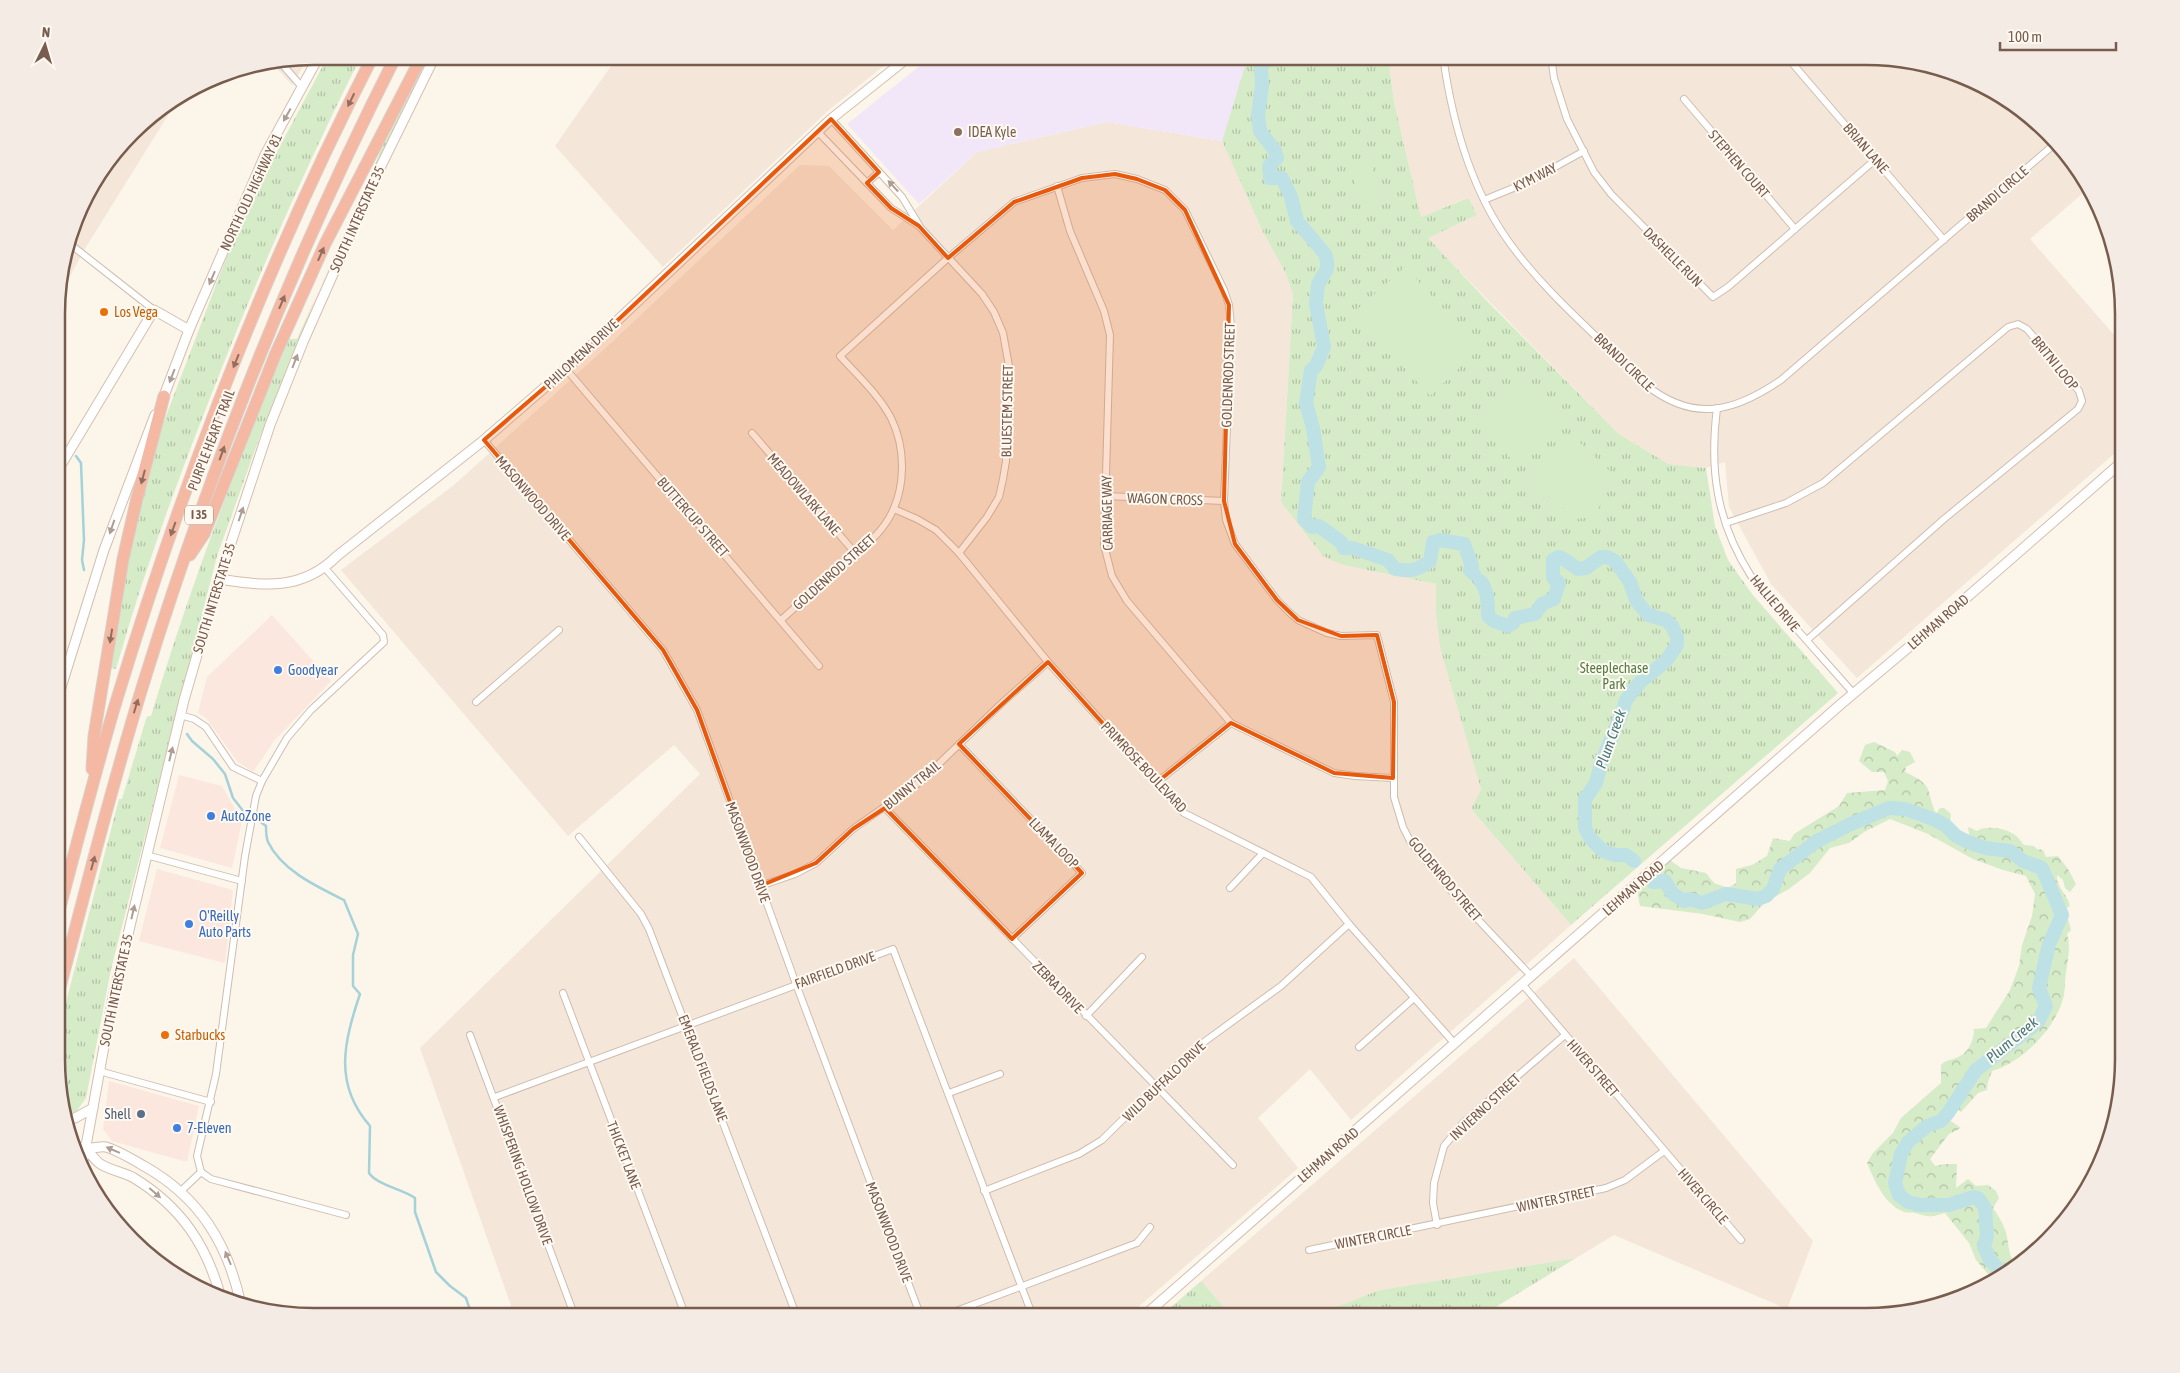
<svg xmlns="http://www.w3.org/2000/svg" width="2180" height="1373" font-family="'Asap Condensed',sans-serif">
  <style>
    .residential { fill: #f4e7d9 }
    .commercial { fill: #fce7df }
    .education { fill: #f2e7f9 }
    .grass { fill: url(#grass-tufts) }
    .forest { fill: url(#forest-crowns) }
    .garden { fill: #d6ebc8 }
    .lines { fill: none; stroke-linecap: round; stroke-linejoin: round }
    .stream { stroke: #a5d1d8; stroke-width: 2.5 }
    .river { stroke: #bee1e6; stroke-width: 14 }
    .street-casing { stroke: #cfbdaf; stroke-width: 8 }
    .secondary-casing { stroke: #d5bfaf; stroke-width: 11 }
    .highway-casing { stroke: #d9d1cd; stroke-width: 13 }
    .street { stroke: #fff; stroke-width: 6 }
    .secondary { stroke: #fff; stroke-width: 9 }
    .highway { stroke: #f5b8a3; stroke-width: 11 }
    .oneway { fill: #916e5e }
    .oneway2 { fill: #ae9d94 }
    .marked { fill: #e8590c; fill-opacity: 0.2; stroke: #e8590c; stroke-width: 4; stroke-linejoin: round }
    .education-dot { fill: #8d6e63; stroke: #fff9f1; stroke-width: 2 }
    .food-dot { fill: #e8710a; stroke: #fff9f1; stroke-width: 2 }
    .shop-dot { fill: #3f7fe0; stroke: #fff9f1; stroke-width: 2 }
    .service-dot { fill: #5c6f8a; stroke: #fff9f1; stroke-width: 2 }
    .labels { text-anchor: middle; stroke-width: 4; stroke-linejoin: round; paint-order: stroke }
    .shield { fill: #fff9f1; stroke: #a08b7e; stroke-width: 1 }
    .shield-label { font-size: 12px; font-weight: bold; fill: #785c4d }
    .education-label { font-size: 14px; fill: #785e54; stroke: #fff9f1; text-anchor: start }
    .street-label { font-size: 14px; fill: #785c4d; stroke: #fff9f1 }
    .food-label { font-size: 14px; fill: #c56008; stroke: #fff9f1; text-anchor: start }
    .park-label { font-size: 14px; fill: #567d45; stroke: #fff9f1 }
    .shop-label { font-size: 14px; fill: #366cbe; stroke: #fff9f1; text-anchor: start }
    .service-label { font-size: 14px; fill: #4e5e75; stroke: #fff9f1; text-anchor: end }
    .water-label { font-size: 15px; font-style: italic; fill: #437983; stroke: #fff9f1 }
    .rim { fill: none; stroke: #785c4d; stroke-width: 2.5 }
  </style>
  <defs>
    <pattern id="grass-tufts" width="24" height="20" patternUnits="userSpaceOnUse" patternTransform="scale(1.25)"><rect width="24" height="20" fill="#d6ebc8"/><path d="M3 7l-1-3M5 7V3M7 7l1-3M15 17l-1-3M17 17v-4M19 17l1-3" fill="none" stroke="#b2c2a5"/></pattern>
    <pattern id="forest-crowns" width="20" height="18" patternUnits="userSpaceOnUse" patternTransform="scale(1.25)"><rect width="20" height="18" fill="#d6ebc8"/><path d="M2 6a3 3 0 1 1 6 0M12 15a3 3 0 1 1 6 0" fill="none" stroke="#b2c2a5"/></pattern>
  </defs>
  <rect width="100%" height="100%" fill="#fcf5ea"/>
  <g class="residential">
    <path d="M618 56H896L830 109 663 267 555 146Z"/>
    <path d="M1388 56H1867L1949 70 2009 99 2060 144 2090 187 2030 239 2123 345V446L1857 678 1771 584 1729 507 1725 462 1706 468 1668 464 1619 434 1427 238 1477 215 1467 198 1421 217 1394 102Z"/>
    <path d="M309 57 292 85 273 64Z"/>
    <path d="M178 99 86 247 58 298V280L83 200 144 120Z"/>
    <path d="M1107 122 1222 141 1261 228 1285 272 1293 294 1281 502 1343 565 1436 584V614L1481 789 1471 809 1571 925 1351 1120 1310 1069 1258 1118 1298 1168 1128 1316 515 1317 420 1048 700 774 674 745 568 836 341 570 454 485 610 344 800 165 829 166 893 230 977 152Z"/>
    <path d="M1574 958 1813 1241 1787 1309 1614 1235 1576 1258 1380 1290 1333 1308 1290 1316H1232L1201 1281Z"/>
  </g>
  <g class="commercial">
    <path d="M272 615 331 681 274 741 253 772 237 761 206 718 198 713 207 677Z"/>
    <path d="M179 775 222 786 242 821 232 868 160 848Z"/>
    <path d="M157 869 233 890 225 963 139 941Z"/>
    <path d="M109 1081 199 1106 187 1162 112 1141 103 1129Z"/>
  </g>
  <path class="education" d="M932 56H1248L1222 141 1107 122 977 152 919 204 847 124Z"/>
  <g class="grass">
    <path d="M328 56H361C305 168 255 282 210 398 175 487 142 577 116 669L110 668 125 571 150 464 161 429 227 256 272 161Z"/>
    <path d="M1248 56H1388L1394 102 1421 217 1468 198 1477 215 1428 238 1489 303 1619 434 1668 464 1706 468 1715 526 1728 560 1752 594 1838 693 1571 925 1471 809 1481 789 1440 647 1436 613V584L1343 565 1323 556 1281 502 1293 294 1285 272 1261 228 1222 141Z"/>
    <path d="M422 65 424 66 374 169 318 292 259 439 217 556 111 969 86 1098 76 1112 63 1113C57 1086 55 1053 60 1025L119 799H122L146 719 148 716H151C190 587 237 462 289 339H297L379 155 377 153Z"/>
    <path d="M1576 1258 1481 1316H1290L1333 1308 1380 1290Z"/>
    <path d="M1201 1281 1232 1316H1161Z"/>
  </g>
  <path class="forest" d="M1874 742 1895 752 1897 756 1902 750 1910 752 1915 762 1906 767 1905 772C1935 786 1925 788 1936 814L1940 808H1944L1951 814 1950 823 1957 832 1970 839 1968 827 1977 831C1986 825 2007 828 2016 836 2019 838 2021 842 2024 845L2034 846 2037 849 2043 850 2046 857 2058 856 2068 869 2076 884 2070 892 2065 888 2063 880 2057 875C2056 888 2068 894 2070 906L2065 909 2071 930 2067 934C2071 948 2068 958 2066 972 2065 979 2065 987 2064 995 2057 1027 2023 1062 1992 1071L1988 1082 1987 1090 1978 1093 1961 1112 1953 1106 1945 1117 1961 1128 1949 1134 1930 1159 1935 1166 1945 1164H1957L1956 1188 1968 1179 1976 1186 1988 1185 1996 1191 1999 1198 1993 1208C1999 1217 2005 1226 2007 1237 2009 1248 2009 1257 2017 1267L1995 1282 1976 1260 1969 1243 1945 1213C1928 1218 1931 1217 1915 1213 1911 1212 1908 1213 1904 1212 1885 1205 1874 1180 1867 1163L1873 1153 1893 1133 1901 1118 1941 1083V1065C1947 1059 1949 1061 1956 1058 1968 1054 1974 1041 1974 1029L1986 1028 2010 990 2019 966 2022 945 2032 916 2035 894 2026 876 2003 870 1973 859 1928 834 1890 819 1864 832 1849 843 1830 848 1810 873 1789 889 1765 902 1750 919 1740 922 1703 914 1640 906 1636 885 1667 858 1681 868 1706 873 1714 883 1728 888 1736 883V869L1752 865 1767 856 1773 838 1790 841 1794 834 1839 806 1847 793 1885 790 1888 781 1884 772H1872L1859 761 1865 745Z"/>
  <g class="garden">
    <path d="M1370 161 1381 198 1361 204 1350 167Z"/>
    <path d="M1405 267 1480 348 1430 396 1354 312Z"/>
    <path d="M1519 380 1558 420V430L1519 467 1475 421Z"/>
    <path d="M1565 435 1573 436 1615 476 1594 517 1576 519 1525 477Z"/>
  </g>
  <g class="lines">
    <g class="stream">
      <path d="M58 438 66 448"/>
      <path d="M76 456 81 463 84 540 82 560 84 570"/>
      <path d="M58 628 63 626"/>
      <path d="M187 734 192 741 213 759 225 774 233 798 244 812 258 820 266 826C266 831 266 837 268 842 282 871 318 887 344 900L358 934 353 955V986L360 994C344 1042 333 1084 370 1126L369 1173C377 1185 403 1189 415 1198V1212L436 1272 450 1286 466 1298 469 1307 484 1317"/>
    </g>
    <g class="river">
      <path d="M1268 56 1261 68 1262 85 1258 116 1260 131 1275 151 1277 158 1269 166 1270 178H1282L1291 197 1297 221 1325 254 1327 261V269L1318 284 1316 304 1324 347 1316 366 1311 370 1306 403 1313 428 1319 467 1308 482 1304 519 1312 527 1319 526 1341 542 1344 548H1353L1388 560 1395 569C1410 572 1418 570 1430 561L1433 542 1440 540 1464 544 1472 566 1470 570 1474 574"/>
      <path d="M1480 581C1488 589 1488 604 1488 616L1494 621 1508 626 1513 623 1515 618 1535 614 1542 604 1554 599 1559 583 1553 578V560L1558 557 1562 558 1578 569 1586 568 1601 557H1607L1615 561 1630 582 1636 600 1648 615 1666 620 1672 626 1677 637V645L1666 661 1640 682 1626 700 1623 710 1601 763 1596 783 1585 799V828L1590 838 1603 851 1615 855H1626L1634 861"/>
      <path d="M1653 882 1665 881 1672 893 1684 901 1690 899 1702 903 1726 894 1758 899 1766 896 1773 889 1780 869 1817 841 1853 823 1889 808 1905 809 1933 819 1945 825 1956 836 1968 842 1985 848 2010 851 2023 861 2042 868 2062 915 2049 944 2039 988 2046 1006 2039 1020 2032 1027 1976 1070 1948 1113 1941 1121 1927 1126 1908 1142 1901 1154 1895 1183 1899 1195 1908 1202 1920 1205H1949L1974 1197 1978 1198 1985 1208 1987 1236 1984 1246 1990 1260 2004 1275"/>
    </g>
    <defs>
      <g id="street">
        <path d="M1443 56C1452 121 1470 188 1509 242 1546 294 1601 339 1646 385 1694 423 1734 412 1781 380L2057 142"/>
        <path d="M1551 56 1554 78 1567 119 1594 172 1611 194 1713 297 1728 287 1876 159"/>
        <path d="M1786 56 1944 240"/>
        <path d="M281 63 302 87"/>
        <path d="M1969 84 1973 81"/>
        <path d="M1684 99 1795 229"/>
        <path d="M831 119 902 197 919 225"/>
        <path d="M818 132 891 208 919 226 982 294 994 312 1003 333 1009 366 1006 461 1003 479 999 497 987 517 959 553"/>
        <path d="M867 183 879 172"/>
        <path d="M1057 186 1070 231 1104 311 1110 335 1104 545 1112 576 1127 601 1231 723 1334 773 1355 776 1393 778"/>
        <path d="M1484 200 1528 182 1584 151"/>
        <path d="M70 244 154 310"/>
        <path d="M566 369 819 666"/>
        <path d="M1717 408C1709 470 1717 523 1751 576 1758 587 1768 596 1776 605 1801 635 1828 664 1854 694"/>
        <path d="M752 433 856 554"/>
        <path d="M484 440 663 650 697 710 796 984 921 1317"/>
        <path d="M1105 496 1224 501"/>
        <path d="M894 509 917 519 936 530 959 553 1048 662 1184 813 1311 877 1349 924 1455 1044"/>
        <path d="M1726 523 1786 503 1823 483 2008 327 2018 324 2027 329 2079 391 2082 401 2078 409 1944 519 1807 640"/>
        <path d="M325 568 383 635 384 642 311 710 287 738 262 781 256 796 245 856 216 1074 197 1156 201 1172 211 1179 346 1215"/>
        <path d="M781 620C802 601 823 583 844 564 860 550 878 537 889 518 906 489 906 448 891 418 879 395 858 376 840 356L948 258 1014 202 1082 178 1115 174 1137 179 1165 190 1185 210 1224 290 1229 305 1231 326 1224 501 1226 520 1235 544 1277 600 1289 612 1298 620 1327 633 1341 636 1377 635 1394 702V797L1403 827 1411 843 1453 893 1532 977"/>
        <path d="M476 702 559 630"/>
        <path d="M180 715 194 719 206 727 233 767 262 781"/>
        <path d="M959 744 1082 873 1012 939"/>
        <path d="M1156 783 1231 723"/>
        <path d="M885 808 1233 1165"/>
        <path d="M579 837 641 914 649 929 797 1317"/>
        <path d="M146 855 242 881"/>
        <path d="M760 886 795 874 816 863 853 829 920 782 1002 703 1048 662"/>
        <path d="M1230 888 1263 853"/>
        <path d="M1523 985 1741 1240"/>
        <path d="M563 993 686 1317"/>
        <path d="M1086 1016 1142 957"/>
        <path d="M470 1035 575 1317"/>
        <path d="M1359 1047 1414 998"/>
        <path d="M99 1071 211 1102"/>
        <path d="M949 1093 1000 1074"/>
        <path d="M495 1097 893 949 1033 1317"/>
        <path d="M181 1191 201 1172"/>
        <path d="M984 1191 1079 1154 1102 1140 1193 1050 1281 986 1349 924"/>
        <path d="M1437 1225 1433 1203 1434 1183 1444 1146 1463 1123 1565 1035"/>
        <path d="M1309 1250 1606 1188 1625 1180 1664 1151"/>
        <path d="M940 1317 1137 1243 1150 1227"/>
      </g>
      <g id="secondary">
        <path d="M162 401 189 330 265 155 319 56"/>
        <path d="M58 470 154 310 189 330"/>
        <path d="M219 579C264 586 302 591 337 556L484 440 566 369 831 119 910 56"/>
        <path d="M58 697 104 550 155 415"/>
        <path d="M65 1119 75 1118 93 1108"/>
        <path d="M71 1145C76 1146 82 1148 86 1148 93 1149 99 1146 106 1147 119 1151 132 1159 144 1166 199 1197 228 1243 241 1305"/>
        <path d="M86 1148C90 1153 94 1159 99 1163 108 1170 124 1172 134 1178 181 1207 207 1245 221 1298"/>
        <path d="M82 1168 113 997 184 700 219 579 270 425 303 342 379 170 435 56"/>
        <path d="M1144 1316 1841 704 1934 626 2123 461"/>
      </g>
      <g id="highway">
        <path d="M190 555 204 534 276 353 325 244 422 56"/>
        <path d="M92 769 94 736 123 559 137 498 164 396"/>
        <path d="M58 915C77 844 95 772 116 702 183 481 267 262 373 56"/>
        <path d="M58 995C86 888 113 781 146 675 212 463 295 255 396 56"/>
      </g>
    </defs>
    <use href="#street" class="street-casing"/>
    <use href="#secondary" class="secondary-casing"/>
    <use href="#highway" class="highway-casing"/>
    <use href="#street" class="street"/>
    <use href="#secondary" class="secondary"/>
    <use href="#highway" class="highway"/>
  </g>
  <defs><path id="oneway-solid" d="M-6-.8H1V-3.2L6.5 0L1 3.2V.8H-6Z" transform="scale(1.25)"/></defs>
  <g class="oneway">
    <use href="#oneway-solid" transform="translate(351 100) rotate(116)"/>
    <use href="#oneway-solid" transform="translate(321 254) rotate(-66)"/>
    <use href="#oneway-solid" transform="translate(282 302) rotate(-67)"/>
    <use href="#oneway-solid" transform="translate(236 361) rotate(112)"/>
    <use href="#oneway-solid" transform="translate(222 453) rotate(-70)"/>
    <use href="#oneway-solid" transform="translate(143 477) rotate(105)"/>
    <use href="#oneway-solid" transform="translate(173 529) rotate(110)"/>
    <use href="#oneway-solid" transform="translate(111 636) rotate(99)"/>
    <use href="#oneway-solid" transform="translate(136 706) rotate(-73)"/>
    <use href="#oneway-solid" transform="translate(93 863) rotate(-75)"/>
  </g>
  <g class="oneway2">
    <use href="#oneway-solid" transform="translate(287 115) rotate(119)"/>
    <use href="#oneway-solid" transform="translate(893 186) rotate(-133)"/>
    <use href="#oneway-solid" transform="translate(212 278) rotate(113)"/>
    <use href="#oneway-solid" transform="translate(295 361) rotate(-69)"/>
    <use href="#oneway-solid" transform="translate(172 376) rotate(111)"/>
    <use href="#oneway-solid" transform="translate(241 514) rotate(-71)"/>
    <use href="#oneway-solid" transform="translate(112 527) rotate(109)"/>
    <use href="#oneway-solid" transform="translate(171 754) rotate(-76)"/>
    <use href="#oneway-solid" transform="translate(133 912) rotate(-77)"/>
    <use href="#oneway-solid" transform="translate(113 1150) rotate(-157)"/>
    <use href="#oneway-solid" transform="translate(155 1193) rotate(41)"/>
    <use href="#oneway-solid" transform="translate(228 1258) rotate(-113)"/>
  </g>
  <path class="marked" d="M831 119 879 172 867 183 891 208 919 226 948 258 1014 202 1082 178 1115 174 1137 179 1165 190 1185 210 1229 305 1224 501 1235 544 1277 600 1298 620 1341 636 1377 635 1394 702 1393 778 1334 773 1231 723 1156 783 1048 662 959 744 1082 873 1012 939 885 808 853 829 816 863 760 886 697 710 663 650 484 440 566 369Z"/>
  <circle class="education-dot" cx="958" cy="132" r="5"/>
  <g class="food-dot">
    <circle cx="104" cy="312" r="5"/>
    <circle cx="165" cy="1035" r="5"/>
  </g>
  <g class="shop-dot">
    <circle cx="278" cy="670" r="5"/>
    <circle cx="211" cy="816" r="5"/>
    <circle cx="189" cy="924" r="5"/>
    <circle cx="177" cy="1128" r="5"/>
  </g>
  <circle class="service-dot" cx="141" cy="1114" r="5"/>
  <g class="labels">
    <rect class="shield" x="185" y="505.5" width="28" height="19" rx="4"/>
    <g class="shield-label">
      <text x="199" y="519">I 35</text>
    </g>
    <g class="education-label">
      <text x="968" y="137">IDEA Kyle</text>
    </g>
    <g class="street-label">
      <text transform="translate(1866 148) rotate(49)" y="5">BRIAN LANE</text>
      <text transform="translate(1739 164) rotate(49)" y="5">STEPHEN COURT</text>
      <text transform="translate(1535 177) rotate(-27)" y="5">KYM WAY</text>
      <text transform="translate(251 192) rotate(-65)" y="5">NORTH OLD HIGHWAY 81</text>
      <text transform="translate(1997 194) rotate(-41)" y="5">BRANDI CIRCLE</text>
      <text transform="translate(357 219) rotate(-66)" y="5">SOUTH INTERSTATE 35</text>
      <text transform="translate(1673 257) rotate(45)" y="5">DASHELLE RUN</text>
      <text transform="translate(581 354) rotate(-43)" y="5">PHILOMENA DRIVE</text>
      <text transform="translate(1624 362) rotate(44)" y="5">BRANDI CIRCLE</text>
      <text transform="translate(2055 363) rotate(51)" y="5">BRITNI LOOP</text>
      <text transform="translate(1228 375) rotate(-88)" y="5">GOLDENROD STREET</text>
      <text transform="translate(1007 411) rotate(-89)" y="5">BLUESTEM STREET</text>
      <text transform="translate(211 440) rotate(-69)" y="5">PURPLE HEART TRAIL</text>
      <text transform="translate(804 494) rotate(49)" y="5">MEADOWLARK LANE</text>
      <text transform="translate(533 498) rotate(49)" y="5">MASONWOOD DRIVE</text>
      <text transform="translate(1165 499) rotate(2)" y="5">WAGON CROSS</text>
      <text transform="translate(1107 513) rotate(-91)" y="5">CARRIAGE WAY</text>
      <text transform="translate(693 517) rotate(49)" y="5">BUTTERCUP STREET</text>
      <text transform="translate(834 572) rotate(-42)" y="5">GOLDENROD STREET</text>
      <text transform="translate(214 598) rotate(-73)" y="5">SOUTH INTERSTATE 35</text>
      <text transform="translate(1775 603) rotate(50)" y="5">HALLIE DRIVE</text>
      <text transform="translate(1938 622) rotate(-41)" y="5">LEHMAN ROAD</text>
      <text transform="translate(1144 767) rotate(47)" y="5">PRIMROSE BOULEVARD</text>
      <text transform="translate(912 785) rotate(-39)" y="5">BUNNY TRAIL</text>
      <text transform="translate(1054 843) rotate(46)" y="5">LLAMA LOOP</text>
      <text transform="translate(748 852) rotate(70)" y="5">MASONWOOD DRIVE</text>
      <text transform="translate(1445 879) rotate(50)" y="5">GOLDENROD STREET</text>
      <text transform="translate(1633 888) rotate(-41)" y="5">LEHMAN ROAD</text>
      <text transform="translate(835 970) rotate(-20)" y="5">FAIRFIELD DRIVE</text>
      <text transform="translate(1058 987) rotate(46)" y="5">ZEBRA DRIVE</text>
      <text transform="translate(116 990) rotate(-78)" y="5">SOUTH INTERSTATE 35</text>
      <text transform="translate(703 1068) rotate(69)" y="5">EMERALD FIELDS LANE</text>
      <text transform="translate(1593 1068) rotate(49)" y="5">HIVER STREET</text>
      <text transform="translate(1164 1081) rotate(-44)" y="5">WILD BUFFALO DRIVE</text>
      <text transform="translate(1485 1107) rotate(-43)" y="5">INVIERNO STREET</text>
      <text transform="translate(624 1155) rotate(69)" y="5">THICKET LANE</text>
      <text transform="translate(1328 1155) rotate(-41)" y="5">LEHMAN ROAD</text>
      <text transform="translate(523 1175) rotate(70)" y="5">WHISPERING HOLLOW DRIVE</text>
      <text transform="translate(1703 1196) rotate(49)" y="5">HIVER CIRCLE</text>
      <text transform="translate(1556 1199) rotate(-12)" y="5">WINTER STREET</text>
      <text transform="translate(889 1232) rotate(69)" y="5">MASONWOOD DRIVE</text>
      <text transform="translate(1373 1237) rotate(-11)" y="5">WINTER CIRCLE</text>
    </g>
    <g class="food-label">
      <text x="114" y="317">Los Vega</text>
      <text x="175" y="1040">Starbucks</text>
    </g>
    <g class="park-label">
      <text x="1614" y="673">Steeplechase<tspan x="1614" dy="16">Park</tspan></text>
    </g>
    <g class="shop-label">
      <text x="288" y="675">Goodyear</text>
      <text x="221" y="821">AutoZone</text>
      <text x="199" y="921">O'Reilly<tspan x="199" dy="16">Auto Parts</tspan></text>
      <text x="187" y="1133">7-Eleven</text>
    </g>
    <g class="service-label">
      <text x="131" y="1119">Shell</text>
    </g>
    <g class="water-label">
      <text transform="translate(1611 739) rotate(-70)" y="5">Plum Creek</text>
      <text transform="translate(2012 1040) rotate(-40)" y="5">Plum Creek</text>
    </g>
  </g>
  <path d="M0 0H2180V1373H0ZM314 65H1866A249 249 0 0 1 2115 314V1059A249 249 0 0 1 1866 1308H314A249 249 0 0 1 65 1059V314A249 249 0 0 1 314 65Z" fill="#f4ece4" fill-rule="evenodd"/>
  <path class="rim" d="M314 65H1866A249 249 0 0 1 2115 314V1059A249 249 0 0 1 1866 1308H314A249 249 0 0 1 65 1059V314A249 249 0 0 1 314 65Z"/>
  <g transform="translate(45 45) rotate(5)" stroke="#fff9f1" stroke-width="4" paint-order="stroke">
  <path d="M0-4L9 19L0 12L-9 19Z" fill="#785c4d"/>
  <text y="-8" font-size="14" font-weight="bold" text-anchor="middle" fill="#785c4d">N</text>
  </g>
  <path d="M2000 42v8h116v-8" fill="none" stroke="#785c4d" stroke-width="2.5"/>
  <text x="2008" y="42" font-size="15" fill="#785c4d" stroke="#fff9f1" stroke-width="4" paint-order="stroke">100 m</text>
</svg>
